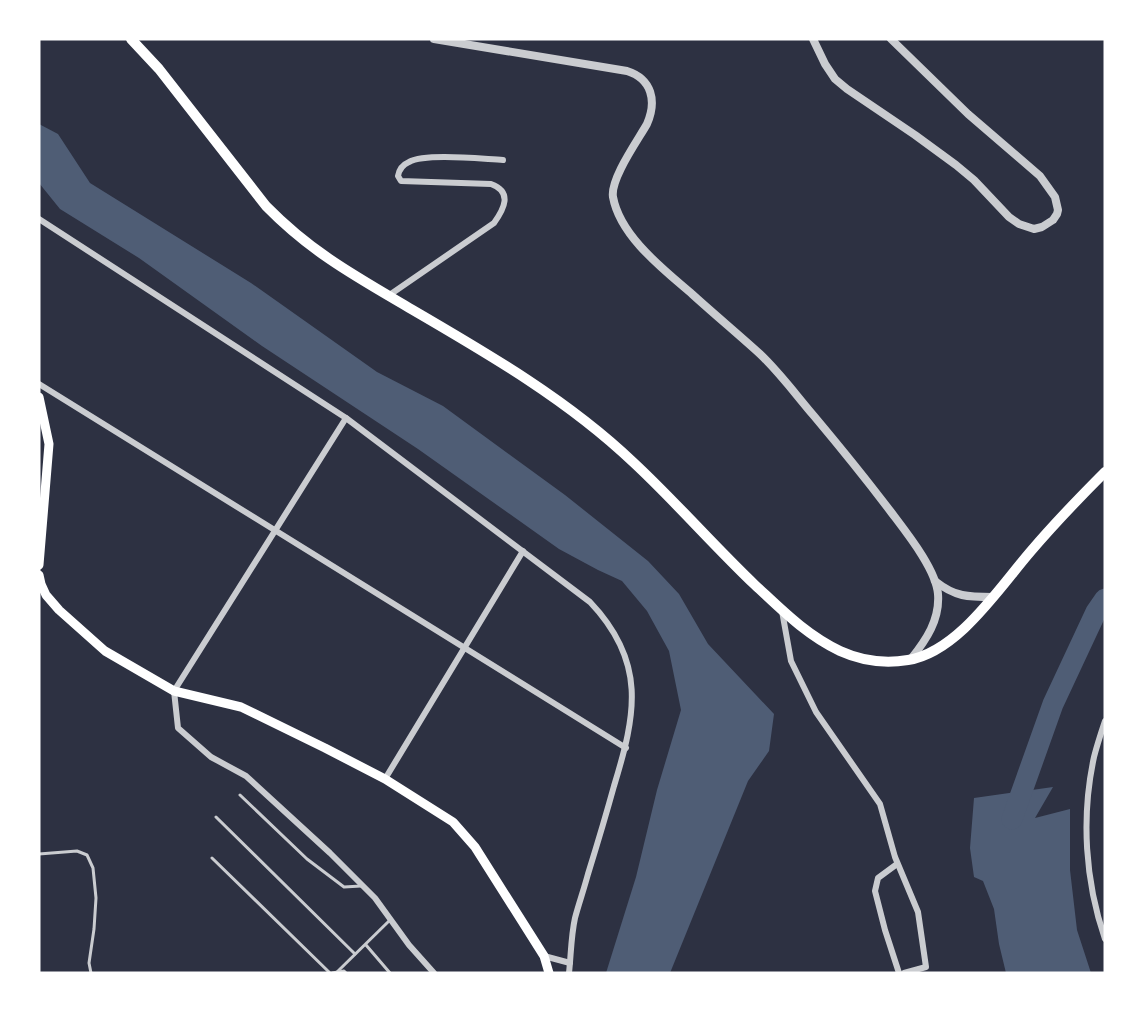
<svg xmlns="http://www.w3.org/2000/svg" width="1144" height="1012" font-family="'Space Grotesk',sans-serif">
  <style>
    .water { fill: #4f5d75 }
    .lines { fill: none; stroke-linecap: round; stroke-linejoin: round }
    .river { stroke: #4f5d75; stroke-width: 21 }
    .service { stroke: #caccd0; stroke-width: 3 }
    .minor { stroke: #caccd0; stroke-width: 6 }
    .tertiary { stroke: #caccd0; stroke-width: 8 }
    .secondary { stroke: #fff; stroke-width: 9 }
    .primary { stroke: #fff; stroke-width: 10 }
  </style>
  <rect width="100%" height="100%" fill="#2d3142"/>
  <g class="water">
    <path d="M39 124 58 134 90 183 251 283 377 372 443 406 565 495 648 561 679 594 708 644 774 714 769 751 748 781 670 973H606L636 877 657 790 681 710 669 651 647 611 622 581 598 570 559 549 418 449 262 346 139 258 60 209 39 183Z"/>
    <path d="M1053 787 1035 818 1070 809V870L1077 930 1091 973H1006L999 944 994 909 983 881 974 877 970 848 974 798Z"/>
  </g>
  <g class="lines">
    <path class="river" d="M1012 819 1053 704 1096 612 1105 599"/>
    <g class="service">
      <path d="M240 795 307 859 344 887 361 886"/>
      <path d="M216 817 355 954"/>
      <path d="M39 854 77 851 87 855 93 868 96 898 94 929 89 963 91 973"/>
      <path d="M212 858 330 973"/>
      <path d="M366 945 390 973"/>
      <path d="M332 973 344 971 346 973"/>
      <path d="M336 973 390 920"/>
    </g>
    <g class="minor">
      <path d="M39 219 346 418 590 602C647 662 636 714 614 786 606 815 597 845 588 874 584 889 579 903 575 918 571 936 571 955 569 973"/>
      <path d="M388 296 494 223C504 209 513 192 491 184L401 181 398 176C399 170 402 165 409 162 426 153 481 159 503 160"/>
      <path d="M39 384 626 748"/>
      <path d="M346 418 174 691 178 728 211 757 246 776 330 853 375 898 409 945 434 973"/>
      <path d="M782 611 791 661 816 712 880 804 895 857 918 912 926 967 904 973"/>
      <path d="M1105 721C1101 733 1097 745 1094 757 1081 817 1085 881 1105 939"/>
      <path d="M385 779 523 551"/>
      <path d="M897 864 878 878 875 891 885 930 899 973"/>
      <path d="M544 956 570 963"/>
    </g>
    <g class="tertiary">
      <path d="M434 39 627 71C652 79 657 101 647 124 638 140 610 179 613 197 620 236 663 269 692 294 714 314 738 334 760 354 780 373 796 395 814 416 840 447 866 479 891 512 906 532 936 569 938 594 940 620 926 640 911 659"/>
      <path d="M813 39 825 64 835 79 847 89 915 135 956 165 974 180 1009 217 1019 224 1034 229 1042 227 1053 220 1057 214 1058 210 1055 197 1040 176 968 114 891 39"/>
      <path d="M935 581C955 597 968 597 993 597"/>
    </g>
    <g class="secondary">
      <path d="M39 397 49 444 39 565"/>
      <path d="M39 575 41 584 46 595 59 610 105 651 174 691 241 707 325 748 385 779 453 822 475 847 544 956 549 973"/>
    </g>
    <path class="primary" d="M131 39 159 69 266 206C310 251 353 275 406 306 485 352 567 399 633 462 675 501 713 545 755 585 781 609 806 635 840 651 862 661 884 664 908 660 958 652 999 588 1031 551 1054 524 1079 498 1105 472"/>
  </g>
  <rect width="1144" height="1012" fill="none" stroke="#ffffff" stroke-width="81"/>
</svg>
